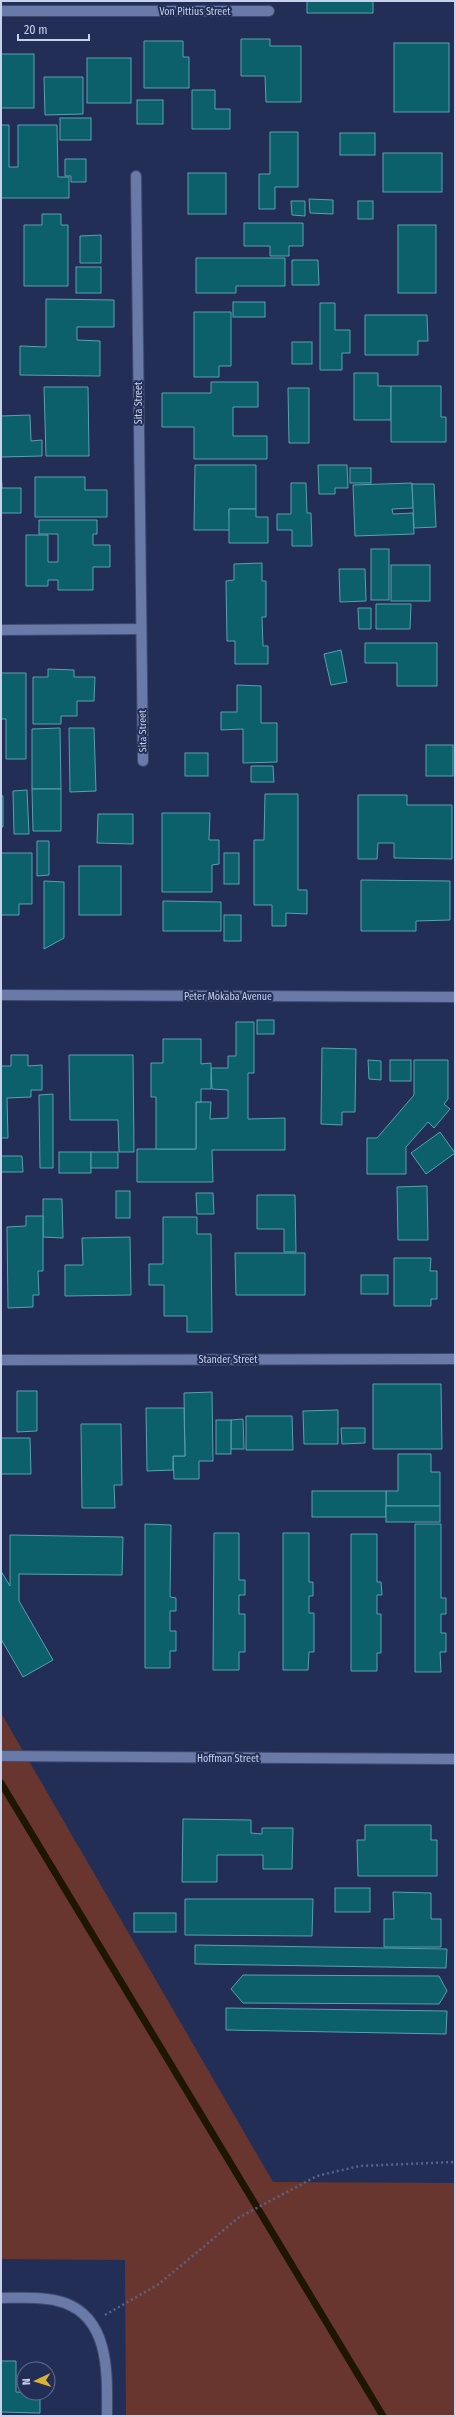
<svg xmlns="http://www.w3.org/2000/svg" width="456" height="2417" font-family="'Fira Sans Condensed',sans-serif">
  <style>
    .green { fill: #69362f }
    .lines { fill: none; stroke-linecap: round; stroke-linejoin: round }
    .stream { stroke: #1e1601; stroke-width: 7 }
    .building { fill: #0b606c; stroke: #59a1ae }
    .minor-casing { stroke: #414a6c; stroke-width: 12 }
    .tertiary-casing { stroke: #414a6c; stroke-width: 12 }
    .path { stroke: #5a6488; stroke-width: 2.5; stroke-dasharray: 2 3; stroke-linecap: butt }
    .minor { stroke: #6979a8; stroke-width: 10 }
    .tertiary { stroke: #6979a8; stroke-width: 10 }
    .labels { text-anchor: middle; stroke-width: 4; stroke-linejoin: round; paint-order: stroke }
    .street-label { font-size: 10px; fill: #c8d1eb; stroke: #232e57 }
  </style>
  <rect width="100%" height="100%" fill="#232e57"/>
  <path class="green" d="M1 1713 273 2182 455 2183V2416H126L125 2260 1 2259Z"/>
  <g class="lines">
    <path class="stream" d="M1 1783 383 2416"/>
  </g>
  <g class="building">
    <path d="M307 1H415H373V13H307Z"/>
    <path d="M241 39H270V46H301V102H266L265 76H241Z"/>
    <path d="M144 41H183V57H189V88H144Z"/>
    <rect x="394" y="43" width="55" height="69"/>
    <rect x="1" y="54" width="33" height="54"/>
    <rect x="87" y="58" width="44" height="45"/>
    <path d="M44 77H83V114L45 115Z"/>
    <path d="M192 90H215V109H230V129H192Z"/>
    <rect x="137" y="100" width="26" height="24"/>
    <rect x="60" y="118" width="31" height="22"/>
    <path d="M1 125H9V167H18V125H57L58 177H69V198H1Z"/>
    <path d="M270 132H298V187H275V209H259V174H270Z"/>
    <rect x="340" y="133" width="35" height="22"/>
    <rect x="383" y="153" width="59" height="39"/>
    <path d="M65 159H86V182H71V176H65Z"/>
    <rect x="188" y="173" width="38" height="41"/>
    <path d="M309 199 333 200V214L310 213Z"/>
    <path d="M291 201H305V216L292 215Z"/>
    <rect x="358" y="201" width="15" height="18"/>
    <path d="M42 214H61V225H68V286H24V225H42Z"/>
    <path d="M244 223H303V246H289V256H270V246H244Z"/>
    <rect x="398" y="225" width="38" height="68"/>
    <path d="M101 235V263H80V236Z"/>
    <path d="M196 258H285V286H236V293H196Z"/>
    <path d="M292 260H318L319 285H292Z"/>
    <rect x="76" y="267" width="25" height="26"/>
    <path d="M46 299 114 300V327H77V340L100 341V376L20 375V346L46 347Z"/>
    <rect x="233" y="302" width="32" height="15"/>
    <path d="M320 303H335V330H350V353H342V370H320Z"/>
    <path d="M194 312H231V366H219V377H194Z"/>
    <path d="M365 315H427L428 341H418V355H365Z"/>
    <rect x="292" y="342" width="20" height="22"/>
    <path d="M354 373H378V386H391V420H354Z"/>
    <path d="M211 382H258V407H233V436H267V459H194V427H162V393H211Z"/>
    <path d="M391 386H441V417H446V442H391Z"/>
    <path d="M44 387H88L89 456H46Z"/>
    <path d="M288 388H309V443H289Z"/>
    <path d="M30 415 31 441 42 440V456L1 457V416Z"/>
    <path d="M195 465H256V509H229L230 530H194Z"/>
    <path d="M318 465H347L348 488H335V494H319Z"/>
    <rect x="350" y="468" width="21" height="15"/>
    <path d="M1 469 2 488H21V513H1Z"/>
    <path d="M35 477H85V490H107V517H35Z"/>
    <path d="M291 483H306L307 513H311L312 546H292V530H277V514H291Z"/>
    <path d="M412 483 413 508 392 509 393 514 413 513 414 534 355 536 353 485Z"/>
    <path d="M412 484H434L436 527 414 528Z"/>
    <path d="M229 509H256V517H268V543H229Z"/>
    <path d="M39 520H97V534H93V545H110V567H93V590H58V580H48V586H26V535H48V562H58V534H39Z"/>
    <rect x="371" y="549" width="18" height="51"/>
    <path d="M262 563V581H266V617H262L263 646H268V664H235V641H227L226 581 234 580V564Z"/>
    <rect x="391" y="565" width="39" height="36"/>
    <path d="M339 569H365L366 601 340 602Z"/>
    <path d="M376 604H411L410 629H376Z"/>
    <path d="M358 608H371V629H359Z"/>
    <path d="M365 643H437V686H397V663H365Z"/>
    <path d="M341 650 347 682 331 685 324 654Z"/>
    <path d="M48 669 74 670V677H95L94 701H77V716H61V724H33V677H48Z"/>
    <path d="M1 673H26V759H6V719H1Z"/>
    <path d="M237 685 261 686V723H277V762L243 763V729L221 730V712H237Z"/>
    <path d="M60 728 61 789H32V729Z"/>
    <path d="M69 728H94L96 791 70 792Z"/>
    <rect x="426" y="745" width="27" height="31"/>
    <rect x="185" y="753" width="23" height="23"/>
    <path d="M251 766H273L274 782H251Z"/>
    <path d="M32 789H61V831H33Z"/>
    <path d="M27 790 29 834H14L13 791Z"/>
    <path d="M265 794H298V890H307V914L286 913V926H272V905H254V840H264Z"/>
    <path d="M1 795 3 796V827H1Z"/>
    <path d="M358 795H407V805H452V859L394 858V843H378L377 859H358Z"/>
    <path d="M162 813H210L209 840H219V864L212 865V892H162Z"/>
    <path d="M98 814H133V844L97 843Z"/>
    <path d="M37 841H49V875L37 876Z"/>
    <path d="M1 853H32V904H19V915H1Z"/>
    <rect x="224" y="853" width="15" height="31"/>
    <rect x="79" y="866" width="42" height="49"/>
    <path d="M361 880 450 881V920L416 921V931H361Z"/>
    <path d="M44 881 64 882V938L44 949Z"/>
    <path d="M163 901 221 902V931H163Z"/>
    <rect x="224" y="915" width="17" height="26"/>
    <rect x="257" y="1020" width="17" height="14"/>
    <path d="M236 1022H254V1073H248V1119L285 1118V1150H212L213 1182H137V1149H196V1102H211L210 1119 228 1118V1090L212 1089 211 1068H228V1056H236Z"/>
    <path d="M163 1039H201V1064L211 1063V1089H201V1102H196V1149H156V1097H151V1063H163Z"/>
    <path d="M322 1048 356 1049 355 1112H342V1125L321 1124Z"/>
    <path d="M11 1055H28V1066L42 1065V1090H31V1097L7 1098 8 1138H1V1066H11Z"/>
    <path d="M69 1055H133L134 1152H119L118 1120H70Z"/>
    <path d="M368 1060 381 1061V1080L369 1079Z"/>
    <rect x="390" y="1060" width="21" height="21"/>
    <path d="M414 1060H448V1099L444 1104 450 1109 434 1128 428 1122 406 1147V1174H367V1138H377L414 1095Z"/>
    <path d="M53 1094V1168H40L39 1095Z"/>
    <path d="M440 1132 455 1153 426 1174 411 1153Z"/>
    <rect x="59" y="1152" width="32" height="21"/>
    <rect x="91" y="1152" width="27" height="16"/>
    <path d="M1 1156H22L23 1172H1Z"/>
    <path d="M427 1186 428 1240H398L397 1187Z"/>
    <rect x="116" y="1191" width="14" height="27"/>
    <path d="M196 1193H213L214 1214H197Z"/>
    <path d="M257 1195H295L296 1252H284V1229H257Z"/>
    <path d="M43 1199H62L63 1238 43 1237Z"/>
    <path d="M26 1216H43V1271H38L39 1295H33V1307L8 1308 7 1227 26 1226Z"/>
    <path d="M163 1217H197V1234H211L212 1332H187V1316H164V1285H149V1264H163Z"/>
    <path d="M130 1237 131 1295 65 1296V1265H83L82 1238Z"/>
    <path d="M235 1253H305V1295H236Z"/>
    <path d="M394 1258H431L430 1271H437V1299H431V1306H394Z"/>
    <rect x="361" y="1275" width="27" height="19"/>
    <path d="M373 1384H441L442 1449H373Z"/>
    <path d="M17 1391H37V1431L17 1432Z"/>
    <path d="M212 1392 213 1461H199V1479H174L173 1456H185L184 1393Z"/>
    <path d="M146 1408H184L185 1456H173V1470L147 1471Z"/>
    <path d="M338 1410V1444H304L303 1411Z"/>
    <path d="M246 1416H292L293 1450H246Z"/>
    <path d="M243 1419 244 1449H231V1420Z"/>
    <rect x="216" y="1420" width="15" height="34"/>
    <path d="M81 1424H121L122 1485H114L115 1508H82Z"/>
    <path d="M341 1428H365V1443L342 1444Z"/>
    <path d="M1 1438H30L31 1474H1Z"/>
    <path d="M398 1454H431V1472H440V1506H386V1491H398Z"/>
    <rect x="312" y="1491" width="74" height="26"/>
    <rect x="386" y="1506" width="54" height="16"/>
    <path d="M145 1524 171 1525 170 1597 176 1598V1611H170V1631H176V1651H170V1668H145Z"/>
    <path d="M415 1524H441V1598H446V1614H441V1633H446V1652H440L441 1672H415Z"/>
    <path d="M214 1533H239V1580H245V1595H239V1614H245V1652H239V1670H213Z"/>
    <path d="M283 1533H309V1582H313V1596H309V1613H314V1652H309L308 1670H283Z"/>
    <path d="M351 1534H377V1582H381L382 1595H377V1614H381V1653H377V1671H351Z"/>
    <path d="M10 1535 123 1537 122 1575 19 1574V1601L53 1660 23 1677 1 1639V1571L10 1586Z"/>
    <path d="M183 1819 251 1820V1833L262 1834V1828H293L292 1869H263V1855H217V1882H182Z"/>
    <path d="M365 1825H431V1840H437V1876H358L357 1840H365Z"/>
    <rect x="335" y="1888" width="35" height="24"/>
    <path d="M393 1892 431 1893V1919H441V1947H384V1919H394Z"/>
    <path d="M185 1899H313L312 1936 185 1935Z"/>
    <rect x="134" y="1913" width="42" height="19"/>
    <path d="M195 1945 447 1949 446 1968 195 1964Z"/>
    <path d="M243 1975 439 1976 447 1991 439 2004 243 2003 231 1989Z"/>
    <path d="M226 2008 447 2011 446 2034 226 2030Z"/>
    <path d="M1 2361H16V2392L40 2393V2413L1 2412Z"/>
  </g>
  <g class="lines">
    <defs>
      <g id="minor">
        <path d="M1 11H269"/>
        <path d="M136 176 143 761"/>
        <path d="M1 630 140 629"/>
        <path d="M1 995 455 997"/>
        <path d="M1 1360 455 1359"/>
        <path d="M1 1756 455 1759"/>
      </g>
      <path id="tertiary" d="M1 2298C21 2298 46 2296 65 2303 111 2320 107 2377 107 2416"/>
    </defs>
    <use href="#minor" class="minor-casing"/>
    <use href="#tertiary" class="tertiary-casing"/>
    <path class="path" d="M105 2315 159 2284 238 2218 317 2176 359 2166 455 2162"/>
    <use href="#minor" class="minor"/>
    <use href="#tertiary" class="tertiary"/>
  </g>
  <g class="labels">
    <g class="street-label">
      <text x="195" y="15">Von Pittius Street</text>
      <text transform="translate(138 403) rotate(-90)" y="4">Sita Street</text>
      <text transform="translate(142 731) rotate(-91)" y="4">Sita Street</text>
      <text x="228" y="1000">Peter Mokaba Avenue</text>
      <text x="228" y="1363">Stander Street</text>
      <text x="228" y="1762">Hoffman Street</text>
    </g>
  </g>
  <rect width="456" height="2417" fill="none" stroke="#c8d1eb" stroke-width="4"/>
  <g transform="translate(36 2381) rotate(266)"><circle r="19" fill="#232e57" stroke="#656f92"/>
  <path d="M0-3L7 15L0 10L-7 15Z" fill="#dcb233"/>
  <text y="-6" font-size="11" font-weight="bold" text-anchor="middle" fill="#c8d1eb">N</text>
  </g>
  <path d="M18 34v6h71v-6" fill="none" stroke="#c8d1eb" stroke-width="2"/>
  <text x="24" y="34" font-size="12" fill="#c8d1eb" stroke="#232e57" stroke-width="3" paint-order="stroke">20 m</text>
</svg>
